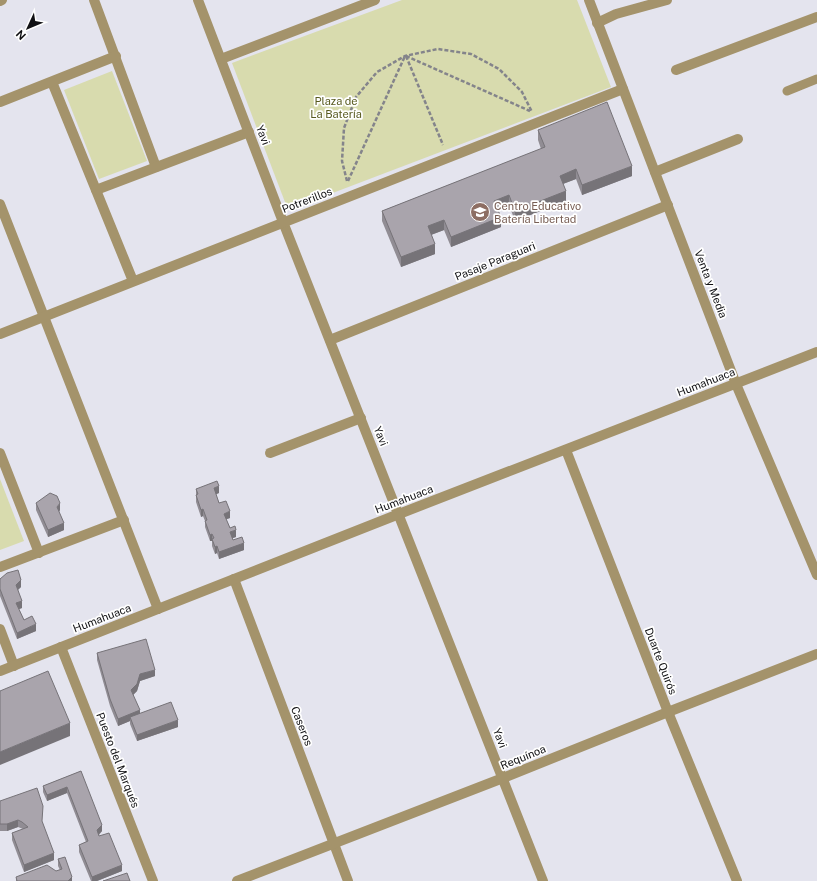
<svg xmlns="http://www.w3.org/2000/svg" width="817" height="881" font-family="'Public Sans',sans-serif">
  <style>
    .park { fill: #d8dbae }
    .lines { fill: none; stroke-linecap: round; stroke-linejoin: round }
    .path { stroke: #84848b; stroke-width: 2.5; stroke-dasharray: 4 2; stroke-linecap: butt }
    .lane { stroke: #a4936b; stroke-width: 9 }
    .street { stroke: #a4936b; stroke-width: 10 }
    .wall { fill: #918d94 }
    .shaded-wall { fill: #767378 }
    .building { fill: #a9a4ac; stroke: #767378 }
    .labels { text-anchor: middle; stroke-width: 3.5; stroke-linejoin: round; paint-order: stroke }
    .park-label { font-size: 11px; fill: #57591e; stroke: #fff }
    .street-label { font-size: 11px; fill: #111114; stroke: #fff }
    .education-label { font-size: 11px; fill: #785e54; stroke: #fff; text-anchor: start }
  </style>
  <rect width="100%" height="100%" fill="#e4e4ee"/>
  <g class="park">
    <path d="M402 0H577L611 87 288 210 232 63Z"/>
    <path d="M112 71 147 161 99 179 64 90Z"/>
    <path d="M0 479 24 541 0 550Z"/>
  </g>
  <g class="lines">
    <g class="path">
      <path d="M406 56 530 111"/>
      <path d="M406 56 443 145"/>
      <path d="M347 181 342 161 344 128 356 97 377 72 405 56 438 49 471 54 499 69 522 92 532 112"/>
      <path d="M348 181 405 56"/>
    </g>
    <path class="lane" d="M787 91 817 79"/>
    <g class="street">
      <path d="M94 0 156 167"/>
      <path d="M198 0 283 222 543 881"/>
      <path d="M589 0 736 384 817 575"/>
      <path d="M0 1 2 0"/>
      <path d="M597 23 616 14 667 0"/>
      <path d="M221 59 375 0"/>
      <path d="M676 70 817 17"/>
      <path d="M52 82 133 281"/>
      <path d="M0 102 116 56"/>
      <path d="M655 172 738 139"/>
      <path d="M96 190 249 132"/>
      <path d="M0 204 158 609"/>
      <path d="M0 334 623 89"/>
      <path d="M330 340 668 205"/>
      <path d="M566 450 668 712 737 881"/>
      <path d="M0 453 39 553"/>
      <path d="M270 453 361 418"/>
      <path d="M0 567 124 520"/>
      <path d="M234 579 348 881"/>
      <path d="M0 629 14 666"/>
      <path d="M61 647 153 881"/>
      <path d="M0 671 399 514 817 352"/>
      <path d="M237 881 503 778 668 712 817 654"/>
    </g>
  </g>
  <g class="wall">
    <path d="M538 130 632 176 582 195 576 179 563 184 566 201 515 221 509 205 498 209 501 227 451 247 444 230 431 235 435 254 401 267 382 221V211L541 149 538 140Z"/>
    <path d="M196 489 219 493 216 494 219 503 230 518 226 519 230 528 236 537 232 538 233 540 244 550 219 559 217 553 215 554 212 546V541H210L205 527V521L203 516 201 517 196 502Z"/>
    <path d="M36 503 60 510 59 512 64 530 48 537 36 510Z"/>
    <path d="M0 579 21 587 18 590 22 608 19 609 24 620 36 631 17 639 0 596Z"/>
    <path d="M97 653 155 676 140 681 137 691 133 695 140 714 178 727 137 741 130 724V721L118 726 110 706 97 660Z"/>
    <path d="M81 771 102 831 99 835V836L122 871 97 881H91L79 852V845L86 842 67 793 47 801 43 792V786Z"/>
    <path d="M0 801 42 822 54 860 24 872 12 840V833L23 829 18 827 7 831H0Z"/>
    <path d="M58 859 72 881H16V877L56 871 60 870 58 866Z"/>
  </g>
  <g class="shaded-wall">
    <path d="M632 166V176L582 195V185Z"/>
    <path d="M576 169V179L560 185V176Z"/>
    <path d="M566 191V201L515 221V211Z"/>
    <path d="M509 195V205L494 210V201Z"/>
    <path d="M501 217V227L451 247V237Z"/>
    <path d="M444 220V230L428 236V226Z"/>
    <path d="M435 244V254L401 267V257Z"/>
    <path d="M219 486V493L214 495V488Z"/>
    <path d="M60 503V510L57 514V507Z"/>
    <path d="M203 509V516L201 517V510Z"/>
    <path d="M230 511V518L224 520V514Z"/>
    <path d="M64 523V530L48 537V530Z"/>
    <path d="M236 530V537L230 539V532Z"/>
    <path d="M212 534V541V539V541H210V535Z"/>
    <path d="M244 543V550L219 559V552Z"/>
    <path d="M217 546V553L215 554V547Z"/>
    <path d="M21 580V587L16 591V585Z"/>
    <path d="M22 601V608L16 610V603Z"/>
    <path d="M36 624V631L17 639V633Z"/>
    <path d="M155 670V676L140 681 137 691 131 697V690L140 674Z"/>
    <path d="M140 710V717H130V721L118 726V719Z"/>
    <path d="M178 720V727L137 741V735Z"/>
    <path d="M70 723V736L0 765V752Z"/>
    <path d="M67 787V793L47 801V795Z"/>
    <path d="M18 820V827L7 831V824Z"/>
    <path d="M102 825V831L97 836V830Z"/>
    <path d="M54 853V860L24 872V865Z"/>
    <path d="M122 865V871L97 881H92V877Z"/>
    <path d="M72 877V881H68Z"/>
  </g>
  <g class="building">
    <path d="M607 102 632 166 582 185 576 169 560 176 566 191 515 211 509 195 494 201 501 217 451 237 444 220 428 226 435 244 401 257 382 211 545 147 538 130Z"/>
    <path d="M217 481 219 486 214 488 219 503 226 501 230 511 224 514 230 528 235 526 236 530 230 532 233 540 242 537 244 543 219 552 217 546 215 547 212 539 214 538 212 534 210 535 205 521 207 520 203 509 201 510 196 495 198 494 196 489Z"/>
    <path d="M50 493 57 496 60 503 57 507 64 523 48 530 36 503Z"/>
    <path d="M18 570 21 580 16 585 22 601 16 603 24 620 32 616 36 624 17 633 0 589V579L7 573Z"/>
    <path d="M146 639 155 670 140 674 137 684 131 690 140 710 118 719 110 699 97 653Z"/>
    <path d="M48 671 70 723 0 752V691Z"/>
    <path d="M171 702 178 720 137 735 130 717Z"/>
    <path d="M81 771 102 825 97 830 99 836 109 833 122 865 92 877 79 845 88 841 67 787 47 795 43 786Z"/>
    <path d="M37 788 43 806 42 821 54 853 24 865 12 833 28 827 22 822 18 820 7 824H0V801Z"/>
    <path d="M65 857 72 877 68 881H17L16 877 47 865 56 871 62 869 58 859Z"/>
    <path d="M127 873 130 881H103Z"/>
  </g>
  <defs>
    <symbol id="school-disc" viewBox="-11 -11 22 22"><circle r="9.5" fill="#8d6e63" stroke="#fff"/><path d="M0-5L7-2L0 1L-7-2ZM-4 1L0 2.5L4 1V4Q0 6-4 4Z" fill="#fff"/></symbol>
  </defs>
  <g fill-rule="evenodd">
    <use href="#school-disc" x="469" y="201" width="22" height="22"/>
  </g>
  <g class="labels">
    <g class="park-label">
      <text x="336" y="105">Plaza de<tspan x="336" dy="13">La Batería</tspan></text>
    </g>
    <g class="street-label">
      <text transform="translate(263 135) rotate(69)" y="4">Yavi</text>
      <text transform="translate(307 200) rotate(-21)" y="4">Potrerillos</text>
      <text transform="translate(495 261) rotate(-22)" y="4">Pasaje Paraguari</text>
      <text transform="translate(711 284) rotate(69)" y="4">Venta y Media</text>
      <text transform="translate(706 382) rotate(-21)" y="4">Humahuaca</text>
      <text transform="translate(381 436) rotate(68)" y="4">Yavi</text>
      <text transform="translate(404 499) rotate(-21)" y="4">Humahuaca</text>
      <text transform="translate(102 618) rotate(-21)" y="4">Humahuaca</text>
      <text transform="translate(661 661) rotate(69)" y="4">Duarte Quirós</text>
      <text transform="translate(302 726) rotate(69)" y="4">Caseros</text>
      <text transform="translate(500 738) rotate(69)" y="4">Yavi</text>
      <text transform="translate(523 757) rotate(-22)" y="4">Requínoa</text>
      <text transform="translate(118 760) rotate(69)" y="4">Puesto del Marqués</text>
    </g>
    <g class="education-label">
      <text x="494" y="210">Centro Educativo<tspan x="494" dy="13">Batería Libertad</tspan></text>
    </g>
  </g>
  <g transform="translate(28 28) rotate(226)" stroke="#ffffff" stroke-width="3" paint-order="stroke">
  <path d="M0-3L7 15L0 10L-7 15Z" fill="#111114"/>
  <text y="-6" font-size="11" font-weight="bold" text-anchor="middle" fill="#111114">N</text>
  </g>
</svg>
